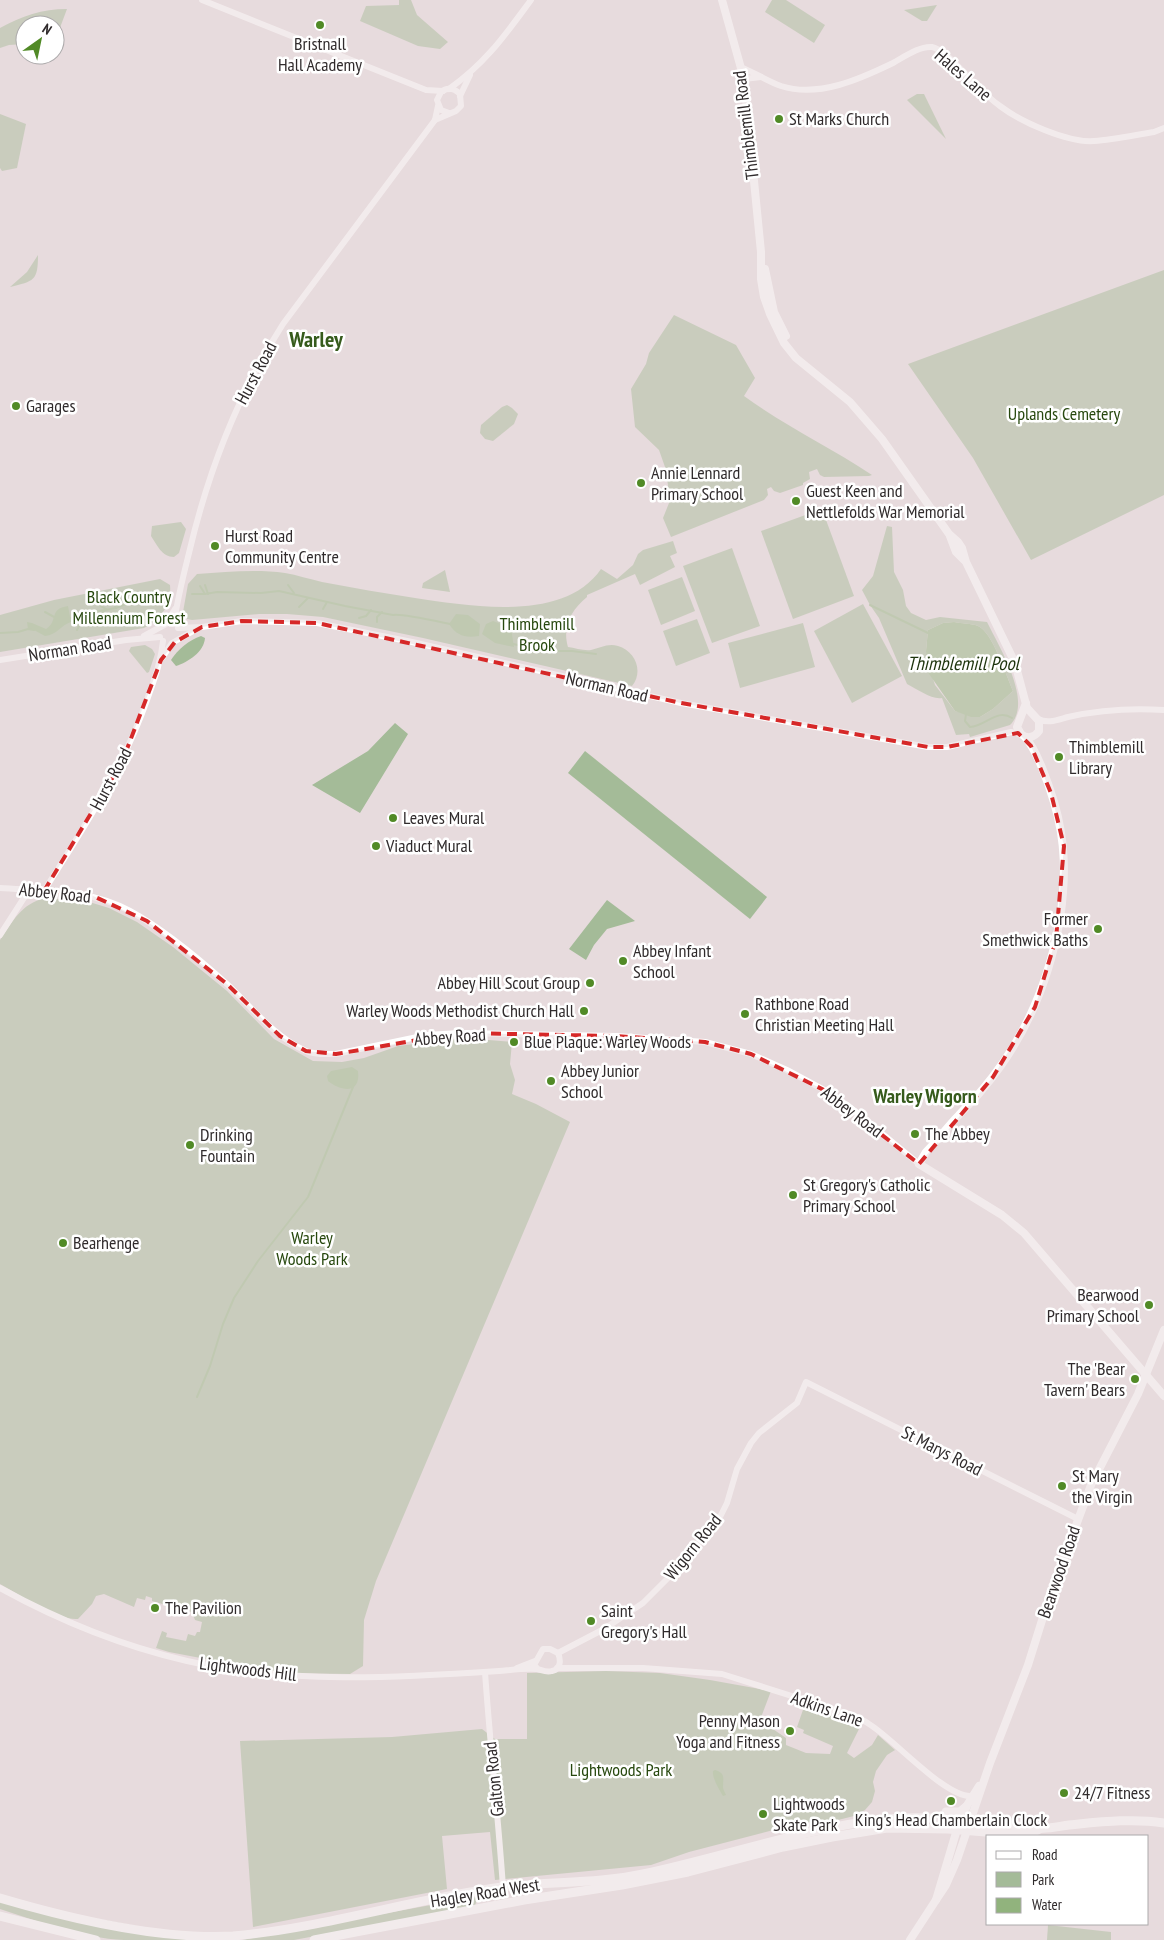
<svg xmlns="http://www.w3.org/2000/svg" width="1164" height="1940" font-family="'PT Sans Narrow',sans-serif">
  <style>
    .green { fill: #a4bb98; fill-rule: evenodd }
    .water { fill: #91b37d }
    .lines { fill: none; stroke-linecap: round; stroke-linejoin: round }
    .stream { stroke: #91b37d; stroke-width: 2 }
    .minor { stroke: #fff; stroke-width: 6 }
    .major { stroke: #fff; stroke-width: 8 }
    .highway { stroke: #fff; stroke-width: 9 }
    .marked { fill: none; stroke: #d62828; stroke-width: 4; stroke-dasharray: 10 6; stroke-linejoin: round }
    .poi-dot { fill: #518a26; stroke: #fff; stroke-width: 2 }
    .labels { text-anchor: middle; stroke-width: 5; stroke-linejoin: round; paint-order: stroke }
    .poi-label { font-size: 18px; fill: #302b2c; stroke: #fff; text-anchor: start }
    .street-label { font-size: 18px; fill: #302b2c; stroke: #fff }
    .park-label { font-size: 18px; fill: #27480e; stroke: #fff }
    .water-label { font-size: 19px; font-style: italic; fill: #1d340d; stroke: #fff }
    .quarter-label { font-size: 20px; font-weight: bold; fill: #365b1c; stroke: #fff }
    .district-label { font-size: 22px; font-weight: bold; fill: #365b1c; stroke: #fff }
  </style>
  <rect width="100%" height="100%" fill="#e7dbdd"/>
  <g class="green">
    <path d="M399 0H411L417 15 448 42 440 49 418 46 360 21 366 6 399 5Z"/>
    <path d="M772 0H786L825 25 814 43 765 12Z"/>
    <path d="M937 5 927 21H922L904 10Z"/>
    <path d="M67 9 55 41V25H25V44L9 45 0 48V28C22 16 42 9 67 9Z"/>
    <path d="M917 94H924L946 139 907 100Z"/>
    <path d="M0 114 26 124 17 168 2 171 0 168Z"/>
    <path d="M38 255C38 281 34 281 10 287L27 272Z"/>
    <path d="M1164 270V495L1031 560 973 458 908 364Z"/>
    <path d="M674 315 736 345 755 378 744 396C785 426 830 447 872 475L869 476 824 477 820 475 817 469 809 472 810 479 803 483V485L780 493 774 491 771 487 767 489 768 495 764 500 671 537 663 518 669 503 668 485 665 467 659 450 635 427 631 389 646 364 649 353Z"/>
    <path d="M507 405 512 408 518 414 514 424 493 441 485 439 480 433 481 425 502 407Z"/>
    <path d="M822 509 854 596 793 619 761 531Z"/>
    <path d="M181 522 186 529 179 553 174 557C162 557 157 545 151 536L152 526Z"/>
    <path d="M887 526 892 527 894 572 903 590 906 606 911 613 926 620 940 617 987 622C998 645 1034 702 1010 725L970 737 969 734 956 735 942 698C932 700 917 689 907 684L879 618 870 605 862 590 873 576ZM954 622C962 624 971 623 978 626 992 631 1007 677 1013 691L993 709 980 717 955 711 935 685 927 660 926 651 928 630 943 623Z"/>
    <path d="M673 541 677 553 670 556 675 567 640 585 635 574 587 595V597C571 610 562 627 568 647 575 648 584 651 591 650 600 648 608 643 618 646 635 651 644 671 632 686L423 638 323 617 287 614H259L192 620 187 619 183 612 188 584 197 574C226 572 257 569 285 573 297 575 309 579 322 582 353 588 384 593 415 598 470 606 564 623 601 569L617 579 633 565 638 554 643 550Z"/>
    <path d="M732 548 760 626 712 643 683 566Z"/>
    <path d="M445 570 450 592 422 588 423 583Z"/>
    <path d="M682 577 695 611 661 625 648 590Z"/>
    <path d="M160 579 170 585C172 604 161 619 144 628L0 652V615L54 600Z"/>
    <path d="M863 604 902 676 852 703 814 631Z"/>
    <path d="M697 619 710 653 676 666 663 631Z"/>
    <path d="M803 623 815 667 740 688 728 643Z"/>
    <path d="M201 636 205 638C204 652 188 662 176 666L171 660C178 649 189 640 201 636Z"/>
    <path d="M145 645 152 649 155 654 149 672 147 673 129 651 131 647Z"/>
    <path d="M395 723 408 734 360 813 312 785 368 751Z"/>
    <path d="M585 751 767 897 750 919 568 773Z"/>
    <path d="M45 898 86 901 109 908 137 922 173 947 227 991 274 1039 313 1061 342 1062 364 1058 398 1046 464 1038 512 1042 510 1064 515 1080 512 1094 536 1104 570 1122 376 1581 364 1620 363 1666 350 1674 279 1673 169 1652 156 1648 162 1631 167 1633 166 1637 186 1641 188 1634 195 1636 197 1632H200L202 1622 195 1620C192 1608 183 1607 173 1606 166 1605 159 1603 152 1601V1598L146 1596 145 1600 137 1598 134 1607 104 1594 96 1596 92 1604 78 1619C59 1621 18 1594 0 1584V940C13 921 21 904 45 898Z"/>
    <path d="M607 900 635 921 607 929 594 945 586 960 569 949Z"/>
    <path d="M606 1671 660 1673 710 1680 771 1691 760 1720 786 1738V1745L806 1753 830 1754 833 1746 803 1733 804 1730 797 1727 804 1707 861 1725 847 1753 854 1758 872 1745 878 1735 895 1750 887 1755 876 1771 873 1782 875 1791 872 1802 865 1810 854 1816 838 1820 800 1823 689 1852 651 1865 495 1880 490 1832 442 1836 447 1889 253 1927 240 1741 392 1737 482 1729 495 1739H527V1673Z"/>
    <path d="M474 1897 477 1899 475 1906 294 1940H242Z"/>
    <path d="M0 1901 213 1940C183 1940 153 1940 124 1940 82 1938 40 1922 0 1909Z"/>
    <path d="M1048 1925 1111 1932V1940H1047Z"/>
  </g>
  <g class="water">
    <path d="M68 606 71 622C61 625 57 635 45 636L32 629H28L27 622 32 623 46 629C59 621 48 609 68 606Z"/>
    <path d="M456 614 468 615 480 624 479 636C465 638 457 636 449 624Z"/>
    <path d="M493 621 511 628 514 647 495 643 482 634 486 624Z"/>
    <path d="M954 622C962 624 971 623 978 626 992 631 1007 677 1013 691L993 709 980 717H971L955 711 927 671 926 651 928 630 943 623Z"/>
    <path d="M352 1067 358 1071C361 1094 342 1092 328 1081L327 1076 331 1071Z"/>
    <path d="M715 1770C726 1773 723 1779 723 1787 723 1790 725 1792 726 1795L723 1796C719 1789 712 1778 713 1771Z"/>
  </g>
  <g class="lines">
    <g class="stream">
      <path d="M205 585 208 594"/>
      <path d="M288 585 294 593"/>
      <path d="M200 586 205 594"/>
      <path d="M153 591 155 598"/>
      <path d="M192 594H205L217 592 261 593 279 591 345 606 393 615C400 613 440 622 450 624"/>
      <path d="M133 597 141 602"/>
      <path d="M92 601 106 609 95 621"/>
      <path d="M113 602 116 608"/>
      <path d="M870 605 928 633"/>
      <path d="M299 607 308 598"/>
      <path d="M323 609 327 602"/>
      <path d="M45 612 56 618"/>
      <path d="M359 618 366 616 371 610"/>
      <path d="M68 619 94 612 116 608 128 603H142L145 599 162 598"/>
      <path d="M377 622V617L382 612"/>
      <path d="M77 630 85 615"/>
      <path d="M0 633 18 632 28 629 34 630"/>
      <path d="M513 644 548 651H572L596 654"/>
      <path d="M966 714 965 721 970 727C986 726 997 708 1012 718"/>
      <path d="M197 1397 210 1366 223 1324 234 1298 258 1261 308 1197 353 1087"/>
    </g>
    <g class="minor">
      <path d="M202 0 426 90 443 91"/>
      <path d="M740 67C754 72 767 81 781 86 819 98 860 79 893 63 904 57 919 46 932 47 944 49 963 72 972 81 981 90 990 99 1000 106 1021 122 1068 143 1094 141 1114 140 1135 135 1154 132L1164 128"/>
      <path d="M744 79 761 77"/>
      <path d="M449 89C486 63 505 35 531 0"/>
      <path d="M460 96 470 75"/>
      <path d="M435 120 456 111 461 106 460 94C454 88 447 87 441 92L437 100 441 110 449 113"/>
      <path d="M174 624C177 600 183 577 189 553 208 472 238 394 283 324L435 120 438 106"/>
      <path d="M178 628 202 627 242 621 317 623 412 642 681 703 928 747H947L1011 732 1021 734"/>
      <path d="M144 636 166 624 175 609"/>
      <path d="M162 658 172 643 197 629"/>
      <path d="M0 660 126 640 160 637"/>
      <path d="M1038 719C1048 724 1057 720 1068 717 1099 710 1132 708 1164 710"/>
      <path d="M0 888C44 891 90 889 130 911 165 930 198 958 228 985 252 1008 275 1037 306 1051 315 1055 326 1054 336 1054L427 1035 459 1033 616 1036 705 1042 751 1054 787 1070 826 1091 851 1108 919 1164"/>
      <path d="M44 891C83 828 122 771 147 700 154 680 161 662 163 641"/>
      <path d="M0 935 29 890"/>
      <path d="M0 1588C58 1620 122 1646 187 1661 289 1684 395 1678 499 1671 511 1670 525 1668 537 1669 542 1670 546 1673 552 1671 561 1669 561 1660 558 1653L550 1649H543L534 1665 538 1669"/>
      <path d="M558 1653 604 1629 643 1603 669 1577 721 1515 727 1503 737 1469 751 1443 759 1433 797 1403 806 1382 1078 1519"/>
      <path d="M517 1668 535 1661"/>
      <path d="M557 1668H643L722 1674 852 1715C857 1718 864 1720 869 1724 893 1738 947 1800 973 1796"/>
      <path d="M485 1672C490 1744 498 1815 503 1887"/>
    </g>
    <g class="major">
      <path d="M722 0 744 79 761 252V279L764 297 770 314 784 343 796 358 850 402 882 439 949 534 958 542 962 548 966 562 1015 663 1027 708 1039 721V731C1034 738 1027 739 1021 734L1017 727 1026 703"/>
      <path d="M765 269 774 312 786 336"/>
      <path d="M950 536 956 552 964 560"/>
      <path d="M919 1164 926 1152C938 1140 947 1127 959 1115 966 1107 975 1099 982 1090 1024 1041 1049 982 1060 919 1066 878 1066 842 1054 802 1049 785 1037 750 1025 737"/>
      <path d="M919 1164 1002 1215 1024 1233 1164 1396"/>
      <path d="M964 1810 979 1786"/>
      <path d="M936 1900 946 1885 957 1860 990 1763 1028 1665 1049 1598 1091 1485 1138 1394 1164 1330"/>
      <path d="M910 1940 936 1900 958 1826"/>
    </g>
    <g class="highway">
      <path d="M946 1812H960L966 1807"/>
      <path d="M0 1898C71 1919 159 1940 233 1936 324 1928 412 1899 502 1887 549 1881 597 1884 643 1874 724 1857 804 1828 886 1819 938 1814 989 1824 1040 1828 1049 1829 1060 1826 1069 1825 1100 1822 1133 1818 1164 1823"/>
      <path d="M0 1916 96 1940"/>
      <path d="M314 1940 524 1900 622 1885 688 1872 783 1847 832 1837 887 1828 948 1829 1011 1834 1032 1833 1041 1828"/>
    </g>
  </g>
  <path d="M0 0H1164V1940H0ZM242 621 317 623 681 703 928 747H947L1018 733 1031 746 1051 793 1064 846 1056 939 1035 1007 993 1077 919 1164 826 1091 751 1054 705 1042 616 1036 459 1033 336 1054 306 1051 280 1036 227 984 147 921 91 895 44 891 122 762 161 660 175 642 202 627Z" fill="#e7dbdd" fill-opacity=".55" fill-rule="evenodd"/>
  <path class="marked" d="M242 621 317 623 681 703 928 747H947L1018 733 1031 746 1051 793 1064 846 1056 939 1035 1007 993 1077 919 1164 826 1091 751 1054 705 1042 616 1036 459 1033 336 1054 306 1051 280 1036 227 984 147 921 91 895 44 891 122 762 161 660 175 642 202 627Z"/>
  <g class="poi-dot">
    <circle cx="320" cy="25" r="5"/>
    <circle cx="779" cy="119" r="5"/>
    <circle cx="16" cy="406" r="5"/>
    <circle cx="641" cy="483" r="5"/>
    <circle cx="796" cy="501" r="5"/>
    <circle cx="215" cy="546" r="5"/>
    <circle cx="1059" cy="757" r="5"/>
    <circle cx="393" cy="818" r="5"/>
    <circle cx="376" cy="846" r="5"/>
    <circle cx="1098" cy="929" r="5"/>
    <circle cx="623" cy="961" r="5"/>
    <circle cx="590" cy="983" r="5"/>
    <circle cx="584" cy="1011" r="5"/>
    <circle cx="745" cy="1014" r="5"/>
    <circle cx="514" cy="1042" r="5"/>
    <circle cx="551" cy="1081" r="5"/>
    <circle cx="915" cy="1134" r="5"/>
    <circle cx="190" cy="1145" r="5"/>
    <circle cx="793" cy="1195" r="5"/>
    <circle cx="63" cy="1243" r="5"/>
    <circle cx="1149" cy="1305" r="5"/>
    <circle cx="1135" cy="1379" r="5"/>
    <circle cx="1062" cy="1486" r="5"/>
    <circle cx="155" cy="1608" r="5"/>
    <circle cx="591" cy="1621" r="5"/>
    <circle cx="790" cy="1731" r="5"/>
    <circle cx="1064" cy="1793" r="5"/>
    <circle cx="951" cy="1801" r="5"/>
    <circle cx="763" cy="1814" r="5"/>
  </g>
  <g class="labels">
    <g class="poi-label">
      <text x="320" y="50" text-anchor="middle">Bristnall<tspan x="320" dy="21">Hall Academy</tspan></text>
      <text x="789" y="125">St Marks Church</text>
      <text x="26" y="412">Garages</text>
      <text x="651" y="479">Annie Lennard<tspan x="651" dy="21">Primary School</tspan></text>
      <text x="806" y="497">Guest Keen and<tspan x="806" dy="21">Nettlefolds War Memorial</tspan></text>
      <text x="225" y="542">Hurst Road<tspan x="225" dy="21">Community Centre</tspan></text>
      <text x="1069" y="753">Thimblemill<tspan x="1069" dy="21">Library</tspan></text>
      <text x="403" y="824">Leaves Mural</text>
      <text x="386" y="852">Viaduct Mural</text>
      <text x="1088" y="925" text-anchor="end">Former<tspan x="1088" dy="21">Smethwick Baths</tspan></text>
      <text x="633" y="957">Abbey Infant<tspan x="633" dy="21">School</tspan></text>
      <text x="580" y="989" text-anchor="end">Abbey Hill Scout Group</text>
      <text x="755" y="1010">Rathbone Road<tspan x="755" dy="21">Christian Meeting Hall</tspan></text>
      <text x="574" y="1017" text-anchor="end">Warley Woods Methodist Church Hall</text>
      <text x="524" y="1048">Blue Plaque: Warley Woods</text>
      <text x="561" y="1077">Abbey Junior<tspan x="561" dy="21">School</tspan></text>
      <text x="925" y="1140">The Abbey</text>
      <text x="200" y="1141">Drinking<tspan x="200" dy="21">Fountain</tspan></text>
      <text x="803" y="1191">St Gregory's Catholic<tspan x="803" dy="21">Primary School</tspan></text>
      <text x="73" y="1249">Bearhenge</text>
      <text x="1139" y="1301" text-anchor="end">Bearwood<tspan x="1139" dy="21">Primary School</tspan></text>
      <text x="1125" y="1375" text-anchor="end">The 'Bear<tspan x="1125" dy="21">Tavern' Bears</tspan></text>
      <text x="1072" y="1482">St Mary<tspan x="1072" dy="21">the Virgin</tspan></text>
      <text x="165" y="1614">The Pavilion</text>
      <text x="601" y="1617">Saint<tspan x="601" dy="21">Gregory's Hall</tspan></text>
      <text x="780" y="1727" text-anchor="end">Penny Mason<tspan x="780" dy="21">Yoga and Fitness</tspan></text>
      <text x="1074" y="1799">24/7 Fitness</text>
      <text x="773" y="1810">Lightwoods<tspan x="773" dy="21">Skate Park</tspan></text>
      <text x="951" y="1826" text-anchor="middle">King's Head Chamberlain Clock</text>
    </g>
    <g class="street-label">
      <text transform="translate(963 75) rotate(41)" y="6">Hales Lane</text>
      <text transform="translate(746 125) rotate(-97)" y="6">Thimblemill Road</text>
      <text transform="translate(256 373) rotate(-62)" y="6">Hurst Road</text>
      <text transform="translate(70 649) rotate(-9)" y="6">Norman Road</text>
      <text transform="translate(607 687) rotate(13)" y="6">Norman Road</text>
      <text transform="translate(111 779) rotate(-62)" y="6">Hurst Road</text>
      <text transform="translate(55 893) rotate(6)" y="6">Abbey Road</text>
      <text transform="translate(450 1037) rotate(-4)" y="6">Abbey Road</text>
      <text transform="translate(852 1112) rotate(37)" y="6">Abbey Road</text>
      <text transform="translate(942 1451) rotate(27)" y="6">St Marys Road</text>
      <text transform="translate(693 1547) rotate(-51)" y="6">Wigorn Road</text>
      <text transform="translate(1059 1572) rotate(-71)" y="6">Bearwood Road</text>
      <text transform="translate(248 1669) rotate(7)" y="6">Lightwoods Hill</text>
      <text transform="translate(827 1709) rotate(19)" y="6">Adkins Lane</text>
      <text transform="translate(494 1779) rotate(-96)" y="6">Galton Road</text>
      <text transform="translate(485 1893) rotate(-9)" y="6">Hagley Road West</text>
    </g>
    <g class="park-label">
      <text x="1064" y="420">Uplands Cemetery</text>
      <text x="129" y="603">Black Country<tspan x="129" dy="21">Millennium Forest</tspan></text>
      <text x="537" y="630">Thimblemill<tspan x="537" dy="21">Brook</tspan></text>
      <text x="312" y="1244">Warley<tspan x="312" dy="21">Woods Park</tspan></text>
      <text x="621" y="1776">Lightwoods Park</text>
    </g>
    <g class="water-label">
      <text x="963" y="670">Thimblemill Pool</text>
    </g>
    <g class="quarter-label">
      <text x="925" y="1103">Warley Wigorn</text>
    </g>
    <g class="district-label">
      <text x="316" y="347">Warley</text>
    </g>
  </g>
  <rect x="986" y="1835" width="162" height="90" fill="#ffffff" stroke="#acaaab"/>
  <rect x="996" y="1851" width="25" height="8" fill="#ffffff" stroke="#acaaab"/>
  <text x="1032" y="1860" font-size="15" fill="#302b2c">Road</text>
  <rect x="996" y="1872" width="25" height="15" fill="#a4bb98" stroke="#acaaab"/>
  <text x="1032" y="1885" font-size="15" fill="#302b2c">Park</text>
  <rect x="996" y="1898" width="25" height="15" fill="#91b37d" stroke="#acaaab"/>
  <text x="1032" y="1910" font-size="15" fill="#302b2c">Water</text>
  <g transform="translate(40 40) rotate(33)"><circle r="24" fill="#ffffff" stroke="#acaaab"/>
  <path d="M0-4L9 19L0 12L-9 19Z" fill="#518a26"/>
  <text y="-8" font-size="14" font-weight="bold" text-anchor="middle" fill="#302b2c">N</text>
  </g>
</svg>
